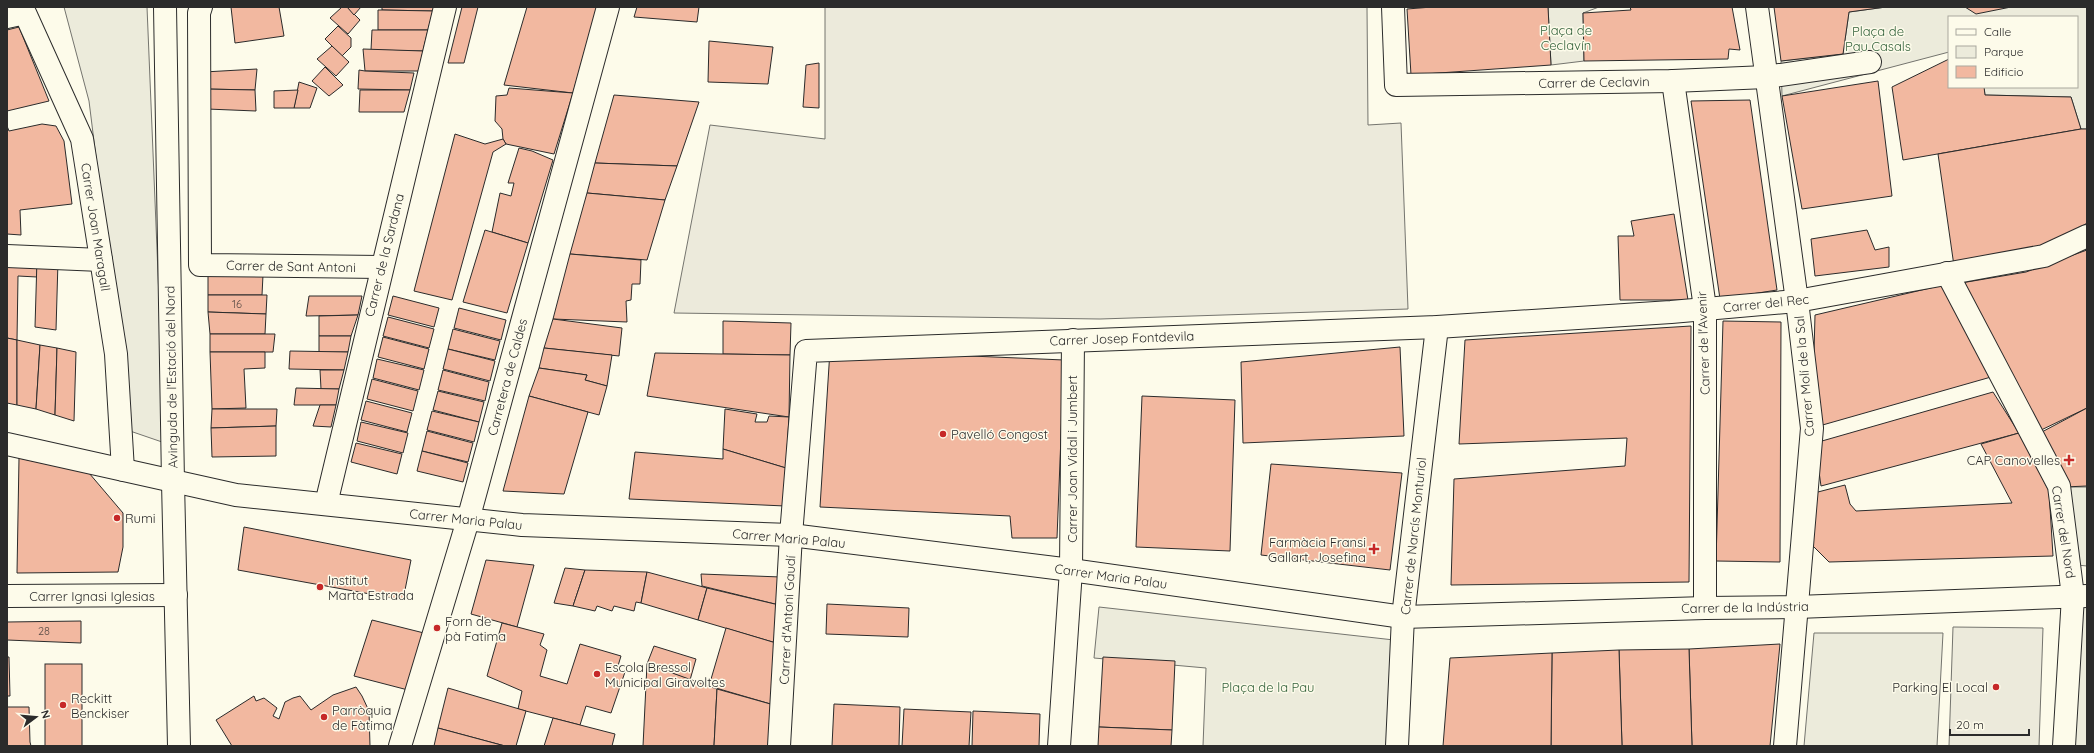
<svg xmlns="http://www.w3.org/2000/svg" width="2094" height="753" font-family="Quicksand,sans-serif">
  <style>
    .green { fill: #ecebdb; stroke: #74746e }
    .parking { fill: #eceadb; stroke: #74746e }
    .building { fill: #f2b8a0; stroke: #2b2b2b }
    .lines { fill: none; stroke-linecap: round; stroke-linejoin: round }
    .minor-casing { stroke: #2b2b2b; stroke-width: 24 }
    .tertiary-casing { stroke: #2b2b2b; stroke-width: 24 }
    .minor { stroke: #fdfbea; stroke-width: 22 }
    .tertiary { stroke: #fdfbea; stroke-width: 22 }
    .poi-dot { fill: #c62828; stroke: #fdfbea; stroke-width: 1.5 }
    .labels { text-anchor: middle; stroke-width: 3; stroke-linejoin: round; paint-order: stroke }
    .number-label { font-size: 11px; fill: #5d4e48 }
    .park-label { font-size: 13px; fill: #34623c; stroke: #fdfbea }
    .street-label { font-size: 13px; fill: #2b2b2b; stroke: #fdfbea }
    .poi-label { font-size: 13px; fill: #2b2b2b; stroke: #fdfbea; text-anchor: start }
  </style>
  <rect width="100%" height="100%" fill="#fdfbea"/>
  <g class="green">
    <path d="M64 7H147L165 443 130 431 89 101Z"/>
    <path d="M1548 7H1599L1583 13 1584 61 1551 65Z"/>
    <path d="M1886 7H2087V129H2081L2071 97 1985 95 1984 87H2077V17H1949V52L1782 96 1781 61 1843 54 1849 12Z"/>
    <path d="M2064 487H2087V566L2077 565Z"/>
    <path d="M2073 596H2087V746H2066Z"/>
    <path d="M1099 607 1403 641 1397 746H1203L1206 668 1094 658Z"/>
    <path d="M1814 633H1943L1937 746H1804Z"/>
  </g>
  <g class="parking">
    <path d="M825 7H1367L1368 125 1401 123 1408 309 1100 319 674 313 710 125 825 139Z"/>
    <path d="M1953 627 2043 628 2039 746H1949Z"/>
  </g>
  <g class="building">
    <path d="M231 7H279L284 36 235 43Z"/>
    <path d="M342 7H347L360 20 348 34 330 18Z"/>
    <path d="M347 7H361L354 15Z"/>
    <path d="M382 7H434L433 11 382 10Z"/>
    <path d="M462 7H478L464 63H448Z"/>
    <path d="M527 7H597L573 93 504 85Z"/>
    <path d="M637 7H699L697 22 634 17Z"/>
    <path d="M1432 7H1548L1551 65 1411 75 1407 9Z"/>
    <path d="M1630 7H1732L1740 50 1729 49 1728 59 1584 61 1583 13 1631 10Z"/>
    <path d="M1774 7H1886L1849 12 1843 54 1781 61Z"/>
    <path d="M1965 7H2011L1976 14Z"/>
    <path d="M378 10H382L433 11 428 30H378Z"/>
    <path d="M338 26 351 38V47L342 56 325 39Z"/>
    <path d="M19 27 49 101 7 111V30Z"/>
    <path d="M372 30H428L423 51 371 50Z"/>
    <path d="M709 41 773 47 768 84 708 82Z"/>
    <path d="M332 46 349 62 336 76 317 59Z"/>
    <path d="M363 49 423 51 419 71H365Z"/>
    <path d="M1949 59V87H1984L1985 95 2071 97 2081 129 1903 160 1892 87Z"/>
    <path d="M819 63V108L803 107 806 65Z"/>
    <path d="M325 67 343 85 329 96 312 81Z"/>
    <path d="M257 69 255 90 205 89 204 72Z"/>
    <path d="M359 70 365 71 414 73 410 90 358 89Z"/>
    <path d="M1878 81 1892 196 1802 209 1782 96Z"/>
    <path d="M299 82 317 88 310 108H294Z"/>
    <path d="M509 88 573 93 554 154 506 144 503 139 502 129 495 121 496 96 507 95Z"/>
    <path d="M205 89 255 90 256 111 207 109Z"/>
    <path d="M298 90 294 108H274V91Z"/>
    <path d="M360 90H410L404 112H359Z"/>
    <path d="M614 95 699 102 677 166 595 163Z"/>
    <path d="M1750 100 1777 290 1720 299 1691 101Z"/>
    <path d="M42 124 56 126 64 141 72 204 20 210 21 235 7 234V126L9 131Z"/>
    <path d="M2081 129H2087V223L2056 243 1954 266 1938 154Z"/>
    <path d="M455 134 485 144 503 139 506 144 493 152 452 300 414 291Z"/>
    <path d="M519 148 532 151 553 160 528 243 492 232 500 193 511 196 514 183H508Z"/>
    <path d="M595 163 677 166 665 200 587 193Z"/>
    <path d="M587 193 665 200 647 260 570 254Z"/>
    <path d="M1674 214 1688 300H1620L1618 236H1634L1631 221Z"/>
    <path d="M485 230 528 243 507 313 463 302Z"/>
    <path d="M1867 230 1875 250 1889 247V267L1815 276 1811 239Z"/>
    <path d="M2087 250V408L2037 432 1961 283 2026 272Z"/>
    <path d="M570 254 641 260 640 284H632L631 300 626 301 627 322 553 319Z"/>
    <path d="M7 257 37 259V277L18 276 17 340 7 338Z"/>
    <path d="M37 259 58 261 56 330 35 327Z"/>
    <path d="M208 274 263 275 262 295H208Z"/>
    <path d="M1943 285 1991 377 1812 428 1815 315Z"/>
    <path d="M208 295H267L266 314 208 312Z"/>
    <path d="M309 296H362L358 315 306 316Z"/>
    <path d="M393 296 439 308 434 327 388 315Z"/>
    <path d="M459 308 506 320 501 340 454 328Z"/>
    <path d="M208 312 266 314 265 334H210Z"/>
    <path d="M358 315 351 336H319V316Z"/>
    <path d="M388 317 434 329 429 348 383 336Z"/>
    <path d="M553 319 622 328 619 356 544 348Z"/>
    <path d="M723 321 791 323 790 355 723 354Z"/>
    <path d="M1723 321 1781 322 1780 562 1716 561Z"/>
    <path d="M1691 326 1689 582 1451 585 1454 479 1625 466 1627 438 1459 444 1465 340Z"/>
    <path d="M453 329 500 341 495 360 448 349Z"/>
    <path d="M210 334H275L273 352H210Z"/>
    <path d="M319 336H351L348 352H319Z"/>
    <path d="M383 337 429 349 424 369 378 357Z"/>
    <path d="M7 338 17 340V405L7 403Z"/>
    <path d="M17 340 40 345 36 409 17 405Z"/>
    <path d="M40 345 57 348 55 415 36 409Z"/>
    <path d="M1400 347 1404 436 1243 443 1241 362Z"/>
    <path d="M57 348 76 352 74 421 55 415Z"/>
    <path d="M544 348 612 355 607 386 585 380 587 375 539 368Z"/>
    <path d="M448 349 495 361 490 381 443 369Z"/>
    <path d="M830 350 1064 360 1057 538H1012L1010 516 820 507Z"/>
    <path d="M290 351 348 352 344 370 289 369Z"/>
    <path d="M210 352H265V368L244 369 246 408 212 409Z"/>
    <path d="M655 353 790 355 789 417 647 396Z"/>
    <path d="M377 359 424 370 419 390 373 378Z"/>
    <path d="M539 368 587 375 585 380 607 386 599 415 529 396Z"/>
    <path d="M320 370H344L339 389H321Z"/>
    <path d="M443 370 489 382 485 401 438 390Z"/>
    <path d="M372 379 418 391 413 411 367 399Z"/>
    <path d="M296 388 339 389 336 405H294Z"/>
    <path d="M438 391 484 402 479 422 433 410Z"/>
    <path d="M1993 392 2019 433 1821 486 1815 443Z"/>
    <path d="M529 396 588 412 564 494 503 491Z"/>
    <path d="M1142 396 1235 400 1230 551 1136 547Z"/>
    <path d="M366 401 412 413 407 432 361 420Z"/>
    <path d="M320 405H336L331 427 313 426Z"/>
    <path d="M2087 408V486L2064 487 2040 433Z"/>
    <path d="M212 409H277L276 426 211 428Z"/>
    <path d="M725 409 757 414 755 422H767L769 416 789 417 786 468 723 449Z"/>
    <path d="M432 411 479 422 474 442 427 430Z"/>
    <path d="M361 422 408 433 403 453 357 441Z"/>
    <path d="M276 426V456L212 457 211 428Z"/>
    <path d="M427 431 473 443 468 462 422 451Z"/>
    <path d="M2019 433 2049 491 2053 556 1829 562 1813 546 1814 493 1845 485 1850 504 1856 511 2012 503 1981 444Z"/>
    <path d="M356 443 402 454 397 474 351 462Z"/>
    <path d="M723 449 786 468 785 506 629 499 635 452 723 459Z"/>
    <path d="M422 451 468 463 463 482 417 471Z"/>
    <path d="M19 458 89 473 123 513V547L118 572 17 573Z"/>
    <path d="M1271 464 1402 473 1390 570 1261 555Z"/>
    <path d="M244 527 411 560 403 600 238 570Z"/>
    <path d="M486 560 534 565 517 627 471 614Z"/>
    <path d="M565 568 585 570 573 606 554 603Z"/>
    <path d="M585 570 647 572 641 603 636 602 634 611 614 606 612 611 597 606 595 611 573 606Z"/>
    <path d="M647 572 707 588 698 620 641 603Z"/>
    <path d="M701 574 781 577 779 605 702 586Z"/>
    <path d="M707 588 779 605 776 643 698 620Z"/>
    <path d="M827 604 909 608 908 637 826 634Z"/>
    <path d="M372 620 424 633 408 690 354 676Z"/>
    <path d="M81 621V643L7 640V622Z"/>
    <path d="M502 623 544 634 540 645 547 650 540 676 567 684 580 644 621 656 617 669 625 672 611 713 586 706 580 725 518 709 522 691 487 676Z"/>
    <path d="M726 628 776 643 774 705 709 686Z"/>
    <path d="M1780 644 1770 746H1692L1689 649Z"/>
    <path d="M654 646 696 659 690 680 647 664Z"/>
    <path d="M1689 649 1692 746H1622L1619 650Z"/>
    <path d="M1619 650 1622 746H1551L1552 653Z"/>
    <path d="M1552 653 1551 746H1443L1450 658Z"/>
    <path d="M7 657H9L10 696H7Z"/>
    <path d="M1103 657 1175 661 1172 730 1099 727Z"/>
    <rect x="45" y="664" width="37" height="82"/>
    <path d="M647 664 717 689 714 746H643Z"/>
    <path d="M356 687 362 696 369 711 370 746H232L216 720 254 696 256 701 264 698 277 708 273 716 279 719 285 702 293 698 300 696 311 710 333 695Z"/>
    <path d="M448 688 526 711 516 746H505L438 728Z"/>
    <path d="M717 689 774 705 772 746H714Z"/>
    <path d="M834 704 900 707 899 746H832Z"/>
    <path d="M7 707H29L30 742 31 746H7Z"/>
    <path d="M904 709 971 712 969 746H902Z"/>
    <path d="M973 711 1040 714 1039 746H972Z"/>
    <path d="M553 718 615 734 612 746H544Z"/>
    <path d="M1099 727 1172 730 1171 746H1098Z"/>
    <path d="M438 728 505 746H434Z"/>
  </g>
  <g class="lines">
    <defs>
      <g id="minor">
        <path d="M201 7 199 13 200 265 381 267"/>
        <path d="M1393 7 1396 85 1673 81 1766 77 1870 62"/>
        <path d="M1757 7 1797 301 1812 428 1785 746"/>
        <path d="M7 17 25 13 82 139 116 354 123 470"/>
        <path d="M1673 81 1705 308V608"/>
        <path d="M7 256 101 260"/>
        <path d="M1947 273 2059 486 2073 596 2064 746"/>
        <path d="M7 444 236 495 522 525 791 535 1071 570 1403 617 1705 608 1797 607 2087 596"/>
        <path d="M326 504 445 7"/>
        <path d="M7 596 176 595"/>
        <path d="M400 746 468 520 608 7"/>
        <path d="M779 746 791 535 806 351 1437 327 1671 312 1797 301 2044 256 2087 236"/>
        <path d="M1059 746 1071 570 1073 340"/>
        <path d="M1397 746 1403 617 1437 327"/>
      </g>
      <path id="tertiary" d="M165 7 173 482 179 746"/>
    </defs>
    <use href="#minor" class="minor-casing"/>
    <use href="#tertiary" class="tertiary-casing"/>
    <use href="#minor" class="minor"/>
    <use href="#tertiary" class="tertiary"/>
  </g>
  <g class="poi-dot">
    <circle cx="943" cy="434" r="4"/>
    <path d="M2067 454h4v4h4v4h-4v4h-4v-4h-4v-4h4z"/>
    <circle cx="117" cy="518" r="4"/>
    <path d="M1372 543h4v4h4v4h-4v4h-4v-4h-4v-4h4z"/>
    <circle cx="320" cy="587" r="4"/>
    <circle cx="437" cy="628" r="4"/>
    <circle cx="597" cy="674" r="4"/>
    <circle cx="1996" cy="687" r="4"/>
    <circle cx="63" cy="705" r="4"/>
    <circle cx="324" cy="717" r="4"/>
  </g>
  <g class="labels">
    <g class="number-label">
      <text x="237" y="308">16</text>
      <text x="44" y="635">28</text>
    </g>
    <g class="park-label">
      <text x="1566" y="35">Plaça de<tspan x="1566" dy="15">Ceclavín</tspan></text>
      <text x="1878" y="36">Plaça de<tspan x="1878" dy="15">Pau Casals</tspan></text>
      <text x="1268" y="692">Plaça de la Pau</text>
    </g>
    <g class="street-label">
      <text transform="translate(1594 82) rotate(-1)" y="5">Carrer de Ceclavin</text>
      <text transform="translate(96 227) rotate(81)" y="5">Carrer Joan Maragall</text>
      <text transform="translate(384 255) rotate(-76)" y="5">Carrer de la Sardana</text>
      <text transform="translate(291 266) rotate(1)" y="5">Carrer de Sant Antoni</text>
      <text transform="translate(1766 303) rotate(-6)" y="5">Carrer del Rec</text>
      <text transform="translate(1122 338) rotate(-2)" y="5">Carrer Josep Fontdevila</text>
      <text transform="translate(1703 343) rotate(-92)" y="5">Carrer de l'Avenir</text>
      <text transform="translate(1804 376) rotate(-95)" y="5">Carrer Molí de la Sal</text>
      <text transform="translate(171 377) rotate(-91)" y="5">Avinguda de l'Estació del Nord</text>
      <text transform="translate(507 377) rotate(-75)" y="5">Carretera de Caldes</text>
      <text transform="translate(1072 459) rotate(-90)" y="5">Carrer Joan Vidal i Jumbert</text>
      <text transform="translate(466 519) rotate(6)" y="5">Carrer Maria Palau</text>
      <text transform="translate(2064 532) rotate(81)" y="5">Carrer del Nord</text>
      <text transform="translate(1413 536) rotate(-84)" y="5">Carrer de Narcís Monturiol</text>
      <text transform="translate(789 538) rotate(5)" y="5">Carrer Maria Palau</text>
      <text transform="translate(1111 576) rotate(8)" y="5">Carrer Maria Palau</text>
      <text x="92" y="601">Carrer Ignasi Iglesias</text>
      <text transform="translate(1745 607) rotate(-1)" y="5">Carrer de la Indústria</text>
      <text transform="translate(787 620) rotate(-87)" y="5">Carrer d'Antoni Gaudí</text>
    </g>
    <g class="poi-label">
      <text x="951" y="439">Pavelló Congost</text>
      <text x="2060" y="465" text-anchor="end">CAP Canovelles</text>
      <text x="125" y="523">Rumi</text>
      <text x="1366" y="547" text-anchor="end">Farmàcia Fransi<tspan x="1366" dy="15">Gallart, Josefina</tspan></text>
      <text x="328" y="585">Institut<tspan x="328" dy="15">Marta Estrada</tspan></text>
      <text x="445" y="626">Forn de<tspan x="445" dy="15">pà Fatima</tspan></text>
      <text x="605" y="672">Escola Bressol<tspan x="605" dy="15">Municipal Giravoltes</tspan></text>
      <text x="1988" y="692" text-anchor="end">Parking El Local</text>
      <text x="71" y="703">Reckitt<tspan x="71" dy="15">Benckiser</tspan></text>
      <text x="332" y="715">Parròquia<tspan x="332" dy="15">de Fàtima</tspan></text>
    </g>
  </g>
  <rect width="2094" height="753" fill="none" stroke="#2b2b2b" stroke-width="16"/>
  <rect x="1948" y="16" width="130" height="72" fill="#fdfbea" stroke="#a9a89e"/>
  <rect x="1956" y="29" width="20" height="6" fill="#fdfbea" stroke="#a9a89e"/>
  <text x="1984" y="36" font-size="12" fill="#2b2b2b">Calle</text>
  <rect x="1956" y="46" width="20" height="12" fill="#ecebdb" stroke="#a9a89e"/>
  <text x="1984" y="56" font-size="12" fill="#2b2b2b">Parque</text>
  <rect x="1956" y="66" width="20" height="12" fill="#f2b8a0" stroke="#a9a89e"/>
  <text x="1984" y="76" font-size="12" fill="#2b2b2b">Edificio</text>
  <g transform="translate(36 717) rotate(74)" stroke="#fdfbea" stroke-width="3" paint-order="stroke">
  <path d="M0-3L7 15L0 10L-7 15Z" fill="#2b2b2b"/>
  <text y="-6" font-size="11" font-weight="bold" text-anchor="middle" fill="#2b2b2b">N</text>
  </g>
  <path d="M1950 729v6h79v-6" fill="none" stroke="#2b2b2b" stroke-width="2"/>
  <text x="1956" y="729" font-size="12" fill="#2b2b2b" stroke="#fdfbea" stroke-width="3" paint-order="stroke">20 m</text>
</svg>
